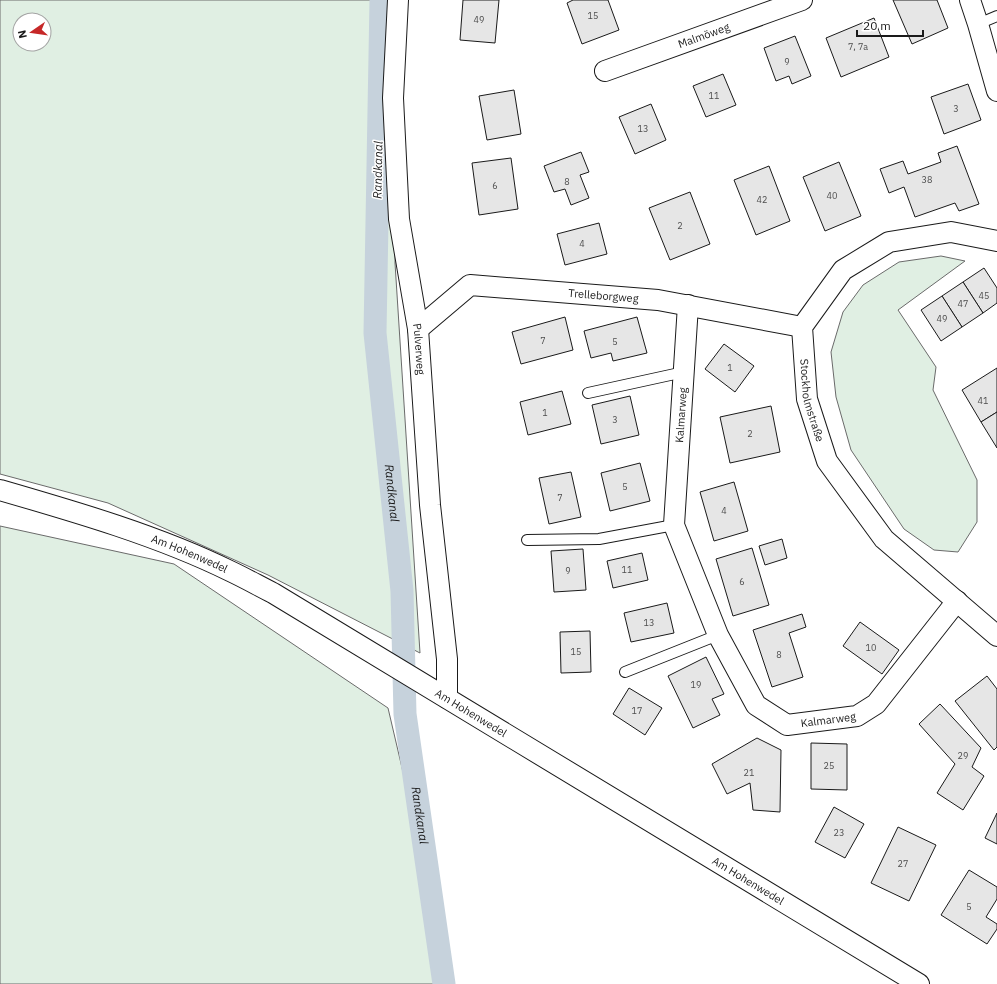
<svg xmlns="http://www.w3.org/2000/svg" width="997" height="984" font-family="'IBM Plex Sans',sans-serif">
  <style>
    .green { fill: #e0efe3; stroke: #6a6a6a; fill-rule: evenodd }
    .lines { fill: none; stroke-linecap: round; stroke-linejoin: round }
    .canal { stroke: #c6d2dc; stroke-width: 23 }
    .building { fill: #e6e6e6; stroke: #1a1a1a }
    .service-casing { stroke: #1a1a1a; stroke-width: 12 }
    .minor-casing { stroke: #1a1a1a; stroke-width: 22 }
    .service { stroke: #fff; stroke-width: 10 }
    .minor { stroke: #fff; stroke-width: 20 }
    .labels { text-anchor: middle; stroke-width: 3; stroke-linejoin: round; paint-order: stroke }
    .number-label { font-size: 9px; fill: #4d4d4d }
    .street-label { font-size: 11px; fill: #1a1a1a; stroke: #fff }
    .water-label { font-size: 12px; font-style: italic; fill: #1a1a1a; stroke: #fff }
  </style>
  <rect width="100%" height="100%" fill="#fff"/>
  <g class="green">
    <path d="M0 0H399L395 263 420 653 268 575 108 503 0 474ZM20 20H44V44H20Z"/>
    <path d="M941 256 965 261 898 310 936 367 933 390 977 480V522L958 552 934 550 904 529 851 450 836 397 831 352 843 312 863 285 899 262Z"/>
    <path d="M0 526 174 564 388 708 436 913 443 984H0Z"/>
  </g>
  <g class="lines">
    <path class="canal" id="s1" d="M381 0 375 333 402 591 405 714 444 984"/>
  </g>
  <g class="building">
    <path d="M463 0H499L495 43 460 40Z"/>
    <path d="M573 0H608L619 30 582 44 567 3Z"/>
    <path d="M893 0H937L948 28 912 44Z"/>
    <path d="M874 18 889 57 841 77 826 38Z"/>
    <path d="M795 36 811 76 792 84 789 76 776 81 764 48Z"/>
    <path d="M723 74 736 105 706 117 693 86Z"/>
    <path d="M968 84 981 120 944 134 931 97Z"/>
    <path d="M514 90 521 134 487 140 479 96Z"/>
    <path d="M651 104 666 140 635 154 619 117Z"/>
    <path d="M957 146 979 204 959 211 955 203 915 217 904 187 889 193 880 169 903 161 908 174 941 162 938 153Z"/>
    <path d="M581 152 589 172 580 175 589 198 571 205 565 189 554 192 544 166Z"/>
    <path d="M511 158 518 209 479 215 472 163Z"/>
    <path d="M839 162 861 216 825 231 803 177Z"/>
    <path d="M769 166 790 221 756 235 734 180Z"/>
    <path d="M690 192 710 244 670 260 649 208Z"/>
    <path d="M599 223 607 254 565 265 557 234Z"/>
    <path d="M984 268 997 288V303L983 313 963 282Z"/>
    <path d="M963 282 983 313 962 327 942 296Z"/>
    <path d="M942 296 962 327 941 341 921 310Z"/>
    <path d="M565 317 573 350 521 364 512 332Z"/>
    <path d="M637 317 647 353 613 361 611 353 591 358 584 331Z"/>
    <path d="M724 344 754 366 735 392 705 369Z"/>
    <path d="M997 368V412L981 422 962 390Z"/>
    <path d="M562 391 571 424 528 435 520 402Z"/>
    <path d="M630 396 639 435 601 444 592 405Z"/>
    <path d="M771 406 780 452 730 463 720 417Z"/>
    <path d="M997 412V448L981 422Z"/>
    <path d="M640 463 650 501 610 511 601 473Z"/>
    <path d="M571 472 581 517 549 524 539 478Z"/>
    <path d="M734 482 748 531 714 541 700 492Z"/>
    <path d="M782 539 787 558 765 565 759 546Z"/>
    <path d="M752 548 769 605 733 616 716 559Z"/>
    <path d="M583 549 586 590 554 592 551 551Z"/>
    <path d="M642 553 648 580 613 588 607 561Z"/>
    <path d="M667 603 674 633 631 642 624 613Z"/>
    <path d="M802 614 806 627 789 633 803 677 772 687 753 630Z"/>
    <path d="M860 622 899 650 882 674 843 646Z"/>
    <path d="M590 631 591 672 561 673 560 632Z"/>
    <path d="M706 657 724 694 712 699 720 715 693 728 668 676Z"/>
    <path d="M987 676 997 689V747L994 750 955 701Z"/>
    <path d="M629 688 662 708 645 735 613 714Z"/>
    <path d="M940 704 981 748 972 767 984 776 963 810 937 793 955 764 919 724Z"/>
    <path d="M757 738 781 750 780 812 753 810 750 783 727 794 712 764Z"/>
    <path d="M811 743 847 744V790L811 789Z"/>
    <path d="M834 807 864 824 845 858 815 842Z"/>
    <path d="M997 813V844L985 838Z"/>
    <path d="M898 827 936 845 909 901 871 883Z"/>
    <path d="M969 870 997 887V899L986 917 997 924V929L987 944 941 915Z"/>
  </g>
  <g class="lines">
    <defs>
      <g id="service">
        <path d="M978 24 997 16"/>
        <path d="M588 393 684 372"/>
        <path d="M527 540 599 539 674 525"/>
        <path d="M625 672 718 635"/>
      </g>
      <g id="minor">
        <path id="s2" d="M398 0 393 98 399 219 418 329 430 505 447 659V698"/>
        <path d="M970 0 978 24 997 91"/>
        <path id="s3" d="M605 71 802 0"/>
        <path id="s4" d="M997 241 951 232 889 242 843 270 802 327 807 399 827 461 884 539 997 636"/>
        <path id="s5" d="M688 305 674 525 718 635 756 705 787 725 857 716 876 704 957 601"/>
        <path id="s6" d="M418 329 470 285 658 300 802 327"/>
        <path id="s7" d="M0 490C76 512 159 536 230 571 245 578 259 586 273 593L919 984"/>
      </g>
    </defs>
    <use href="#service" class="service-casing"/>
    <use href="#minor" class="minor-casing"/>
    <use href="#service" class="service"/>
    <use href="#minor" class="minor"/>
  </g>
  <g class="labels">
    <g class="number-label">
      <text x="593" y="19">15</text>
      <text x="479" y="23">49</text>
      <text x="858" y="50">7, 7a</text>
      <text x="787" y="65">9</text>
      <text x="714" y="99">11</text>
      <text x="956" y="112">3</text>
      <text x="643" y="132">13</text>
      <text x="927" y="183">38</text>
      <text x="567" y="185">8</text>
      <text x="495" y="189">6</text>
      <text x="832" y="199">40</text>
      <text x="762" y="203">42</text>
      <text x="680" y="229">2</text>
      <text x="582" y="247">4</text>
      <text x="984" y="299">45</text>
      <text x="963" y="307">47</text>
      <text x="942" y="322">49</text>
      <text x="543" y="344">7</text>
      <text x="615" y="345">5</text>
      <text x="730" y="371">1</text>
      <text x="983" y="404">41</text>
      <text x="545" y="416">1</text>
      <text x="615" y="423">3</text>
      <text x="750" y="437">2</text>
      <text x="625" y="490">5</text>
      <text x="560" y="501">7</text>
      <text x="724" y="514">4</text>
      <text x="627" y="573">11</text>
      <text x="568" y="574">9</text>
      <text x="742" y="585">6</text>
      <text x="649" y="626">13</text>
      <text x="871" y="651">10</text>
      <text x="576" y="655">15</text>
      <text x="779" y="658">8</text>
      <text x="696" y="688">19</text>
      <text x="637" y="714">17</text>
      <text x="963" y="759">29</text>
      <text x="829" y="769">25</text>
      <text x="749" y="776">21</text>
      <text x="839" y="836">23</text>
      <text x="903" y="867">27</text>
      <text x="969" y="910">5</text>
    </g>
    <g class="street-label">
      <text dy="4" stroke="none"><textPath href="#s3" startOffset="105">Malmöweg</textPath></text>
      <text dy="4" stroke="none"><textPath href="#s6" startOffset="202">Trelleborgweg</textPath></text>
      <text dy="4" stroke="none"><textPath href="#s2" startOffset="351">Pulverweg</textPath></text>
      <text dy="4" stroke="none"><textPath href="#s4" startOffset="308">Stockholmstraße</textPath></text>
      <text transform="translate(681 415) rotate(-86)" y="4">Kalmarweg</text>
      <text dy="4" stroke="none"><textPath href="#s7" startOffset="200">Am Hohenwedel</textPath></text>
      <text dy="4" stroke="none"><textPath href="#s7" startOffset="524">Am Hohenwedel</textPath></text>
      <text dy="4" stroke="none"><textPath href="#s5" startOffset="497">Kalmarweg</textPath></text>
      <text dy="4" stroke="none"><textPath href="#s7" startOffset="848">Am Hohenwedel</textPath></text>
    </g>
    <g class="water-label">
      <text transform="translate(378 170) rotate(-89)" y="4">Randkanal</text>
      <text dy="4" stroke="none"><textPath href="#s1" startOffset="494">Randkanal</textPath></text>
      <text dy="4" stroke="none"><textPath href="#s1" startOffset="818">Randkanal</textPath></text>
    </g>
  </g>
  <g transform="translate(32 32) rotate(257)"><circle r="19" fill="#ffffff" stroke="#a3a3a3"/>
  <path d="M0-3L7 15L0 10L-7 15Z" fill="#c62828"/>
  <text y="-6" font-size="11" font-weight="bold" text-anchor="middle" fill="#1a1a1a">N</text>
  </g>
  <path d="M857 30v6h66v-6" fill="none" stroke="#1a1a1a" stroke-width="2"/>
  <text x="863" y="30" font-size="12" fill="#1a1a1a" stroke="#ffffff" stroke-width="3" paint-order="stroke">20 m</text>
</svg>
